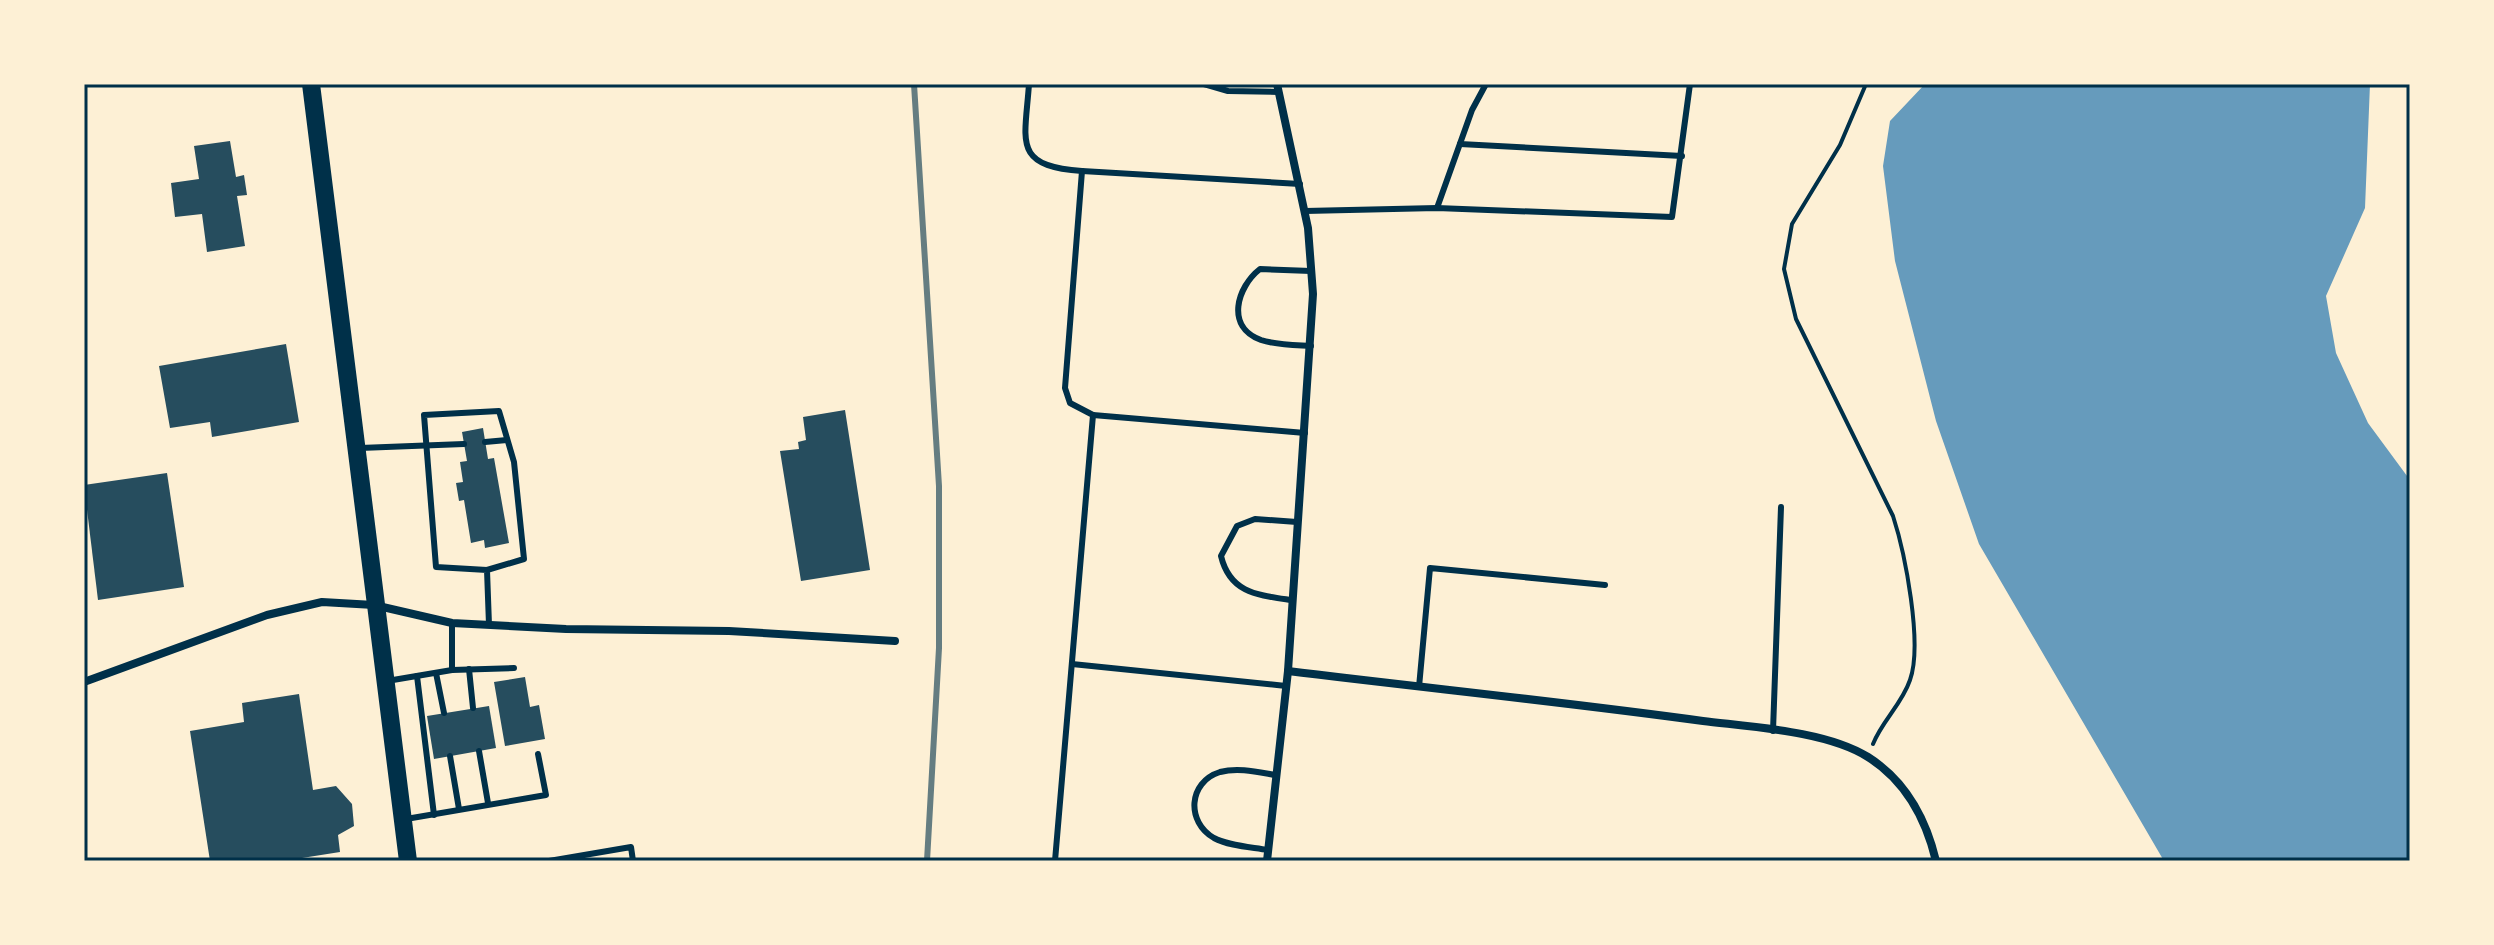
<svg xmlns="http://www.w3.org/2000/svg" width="2494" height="945" font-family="Quicksand,sans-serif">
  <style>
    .water { fill: #669bbc }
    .building { fill: #264d5e }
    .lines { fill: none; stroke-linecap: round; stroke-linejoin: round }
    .path { stroke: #003049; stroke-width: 4 }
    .service { stroke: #003049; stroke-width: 6 }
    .minor { stroke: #003049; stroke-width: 8 }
    .trunk { stroke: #003049; stroke-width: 18 }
    .rail { stroke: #657d81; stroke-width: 6 }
    .neatline { fill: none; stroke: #003049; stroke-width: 3 }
  </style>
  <rect width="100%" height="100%" fill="#fdf0d5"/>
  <path class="water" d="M1925 84H2370L2365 208 2326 296 2336 353 2368 423 2410 480V861H2164L1979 544 1936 421 1895 261 1883 166 1890 121Z"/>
  <g class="building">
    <path d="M230 141 236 177 244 175 247 195 237 196 245 246 207 252 202 214 175 217 171 183 199 179 194 146Z"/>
    <path d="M286 344 299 422 212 437 210 422 170 428 159 366Z"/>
    <path d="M845 410 870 570 801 581 780 451 799 449 798 442 806 440 803 417Z"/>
    <path d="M483 428 488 459 494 458 509 543 485 548 484 540 471 543 464 500 459 501 456 483 463 482 460 462 467 461 462 432Z"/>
    <path d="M167 473 184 587 98 600 84 485Z"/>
    <path d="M525 677 530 707 539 705 545 739 505 746 494 682Z"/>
    <path d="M299 694 313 790 336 786 352 804 354 826 338 835 340 852 283 861H210L190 731 244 722 242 703Z"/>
    <path d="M489 706 496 748 434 759 427 716Z"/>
  </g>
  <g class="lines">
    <path class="path" d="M1866 84 1840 145 1792 224 1784 269 1796 319 1893 516C1905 553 1923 644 1910 680 1902 704 1882 721 1873 744"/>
    <g class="service">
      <path d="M1029 84C1025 142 1012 166 1082 171L1065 388 1070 403 1093 415 1055 861"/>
      <path d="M1204 84 1228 91 1279 92"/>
      <path d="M1460 144 1682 156"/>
      <path d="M1082 171 1300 184"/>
      <path d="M1437 208 1472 110 1486 84"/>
      <path d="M1305 211 1437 208 1672 217 1690 84"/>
      <path d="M1311 271 1260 269C1237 287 1225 327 1261 340 1276 345 1295 345 1311 346"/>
      <path d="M1093 415 1305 433"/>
      <path d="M485 442 507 440"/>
      <path d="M360 448 464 444"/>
      <path d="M487 570 436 567 424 415 499 411 514 462 524 559 487 570 489 625"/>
      <path d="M1291 600C1257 595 1230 593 1221 556L1237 526 1255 519 1297 522"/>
      <path d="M452 623V670"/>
      <path d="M1072 664 1286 686"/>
      <path d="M469 669 473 708"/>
      <path d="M436 673 444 713"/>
      <path d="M417 676 434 815"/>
      <path d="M387 681 452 670 514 668"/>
      <path d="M1419 687 1430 568 1605 585"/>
      <path d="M1773 731 1781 507"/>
      <path d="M479 751 488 803"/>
      <path d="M450 756 459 809"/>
      <path d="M406 819 546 795 538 754"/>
      <path d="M1268 850C1251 847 1229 846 1214 838 1186 822 1188 782 1220 772 1238 767 1258 772 1275 775"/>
      <path d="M549 861 631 847 633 861"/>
    </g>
    <g class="minor">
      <path d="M1288 671C1426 688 1565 702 1703 721 1752 727 1827 731 1868 757 1906 781 1926 819 1936 861"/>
      <path d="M84 682 267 615 322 602 374 605 452 623 566 629 729 631 895 641"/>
      <path d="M1267 861 1288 671 1313 294 1308 228 1277 84"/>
    </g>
    <path class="trunk" d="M311 84 408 861"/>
    <path class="rail" d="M914 84 939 486V648L927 861"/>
  </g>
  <rect width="2494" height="945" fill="none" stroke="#fdf0d5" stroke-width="172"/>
  <rect x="86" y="86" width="2322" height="773" class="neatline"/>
</svg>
